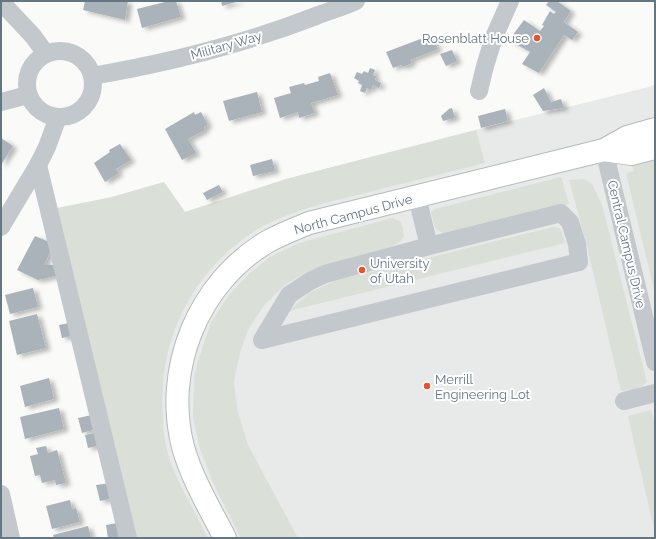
<svg xmlns="http://www.w3.org/2000/svg" width="656" height="539" font-family="Raleway,sans-serif">
  <style>
    .built { fill: #e8e9e9 }
    .green { fill: #dadfd7 }
    .building { fill: #aab3b9; filter: url(#shadow) }
    .lines { fill: none; stroke-linecap: round; stroke-linejoin: round }
    .major-casing { stroke: #b5babe; stroke-width: 24 }
    .minor { stroke: #c3c8cc; stroke-width: 18 }
    .major { stroke: #fff; stroke-width: 22 }
    .poi-dot { fill: #e4572e; stroke: #fff; stroke-width: 1.5 }
    .labels { text-anchor: middle; stroke-width: 4; stroke-linejoin: round; paint-order: stroke }
    .poi-label { font-size: 13px; fill: #657683; stroke: #fff; text-anchor: start }
    .street-label { font-size: 13px; fill: #657683; stroke: #fff }
  </style>
  <defs>
    <filter id="shadow"><feDropShadow dx="4.5" dy="2.5" stdDeviation="2" flood-color="#0004"/></filter>
  </defs>
  <rect width="100%" height="100%" fill="#fafaf8"/>
  <path class="built" d="M655 84V538H136L112 197 164 182 185 212 286 179 479 129 649 87Z"/>
  <g class="green">
    <path d="M476 130 485 163 325 203C300 210 275 218 253 232 190 274 157 343 163 417 163 429 164 441 168 453 171 467 178 479 184 492 192 507 200 523 208 538H135L52 209 112 197 164 182 185 212 286 179Z"/>
    <path d="M655 155V294L626 173 634 171 633 165 634 162Z"/>
    <path d="M561 177 569 204 453 233C434 235 435 227 431 212L435 209Z"/>
    <path d="M584 179 592 184 602 205 647 382C639 390 631 390 621 391L586 242 569 180Z"/>
    <path d="M393 218 400 221 403 228 404 236 401 241 391 247 325 265 305 273 286 284 265 304 249 328 240 352 234 381 237 409 248 445 298 538H241L214 485 200 449 193 418 194 378 198 361 211 322 229 295 250 273 270 257 299 243Z"/>
    <path d="M553 227 560 228 565 243 289 311 309 293 334 281Z"/>
    <path d="M651 410 655 422V530L653 525 628 416Z"/>
  </g>
  <g class="building">
    <path d="M85 1H110L114 2V1H128L125 20 83 10Z"/>
    <path d="M169 1H176L181 17 142 28 137 9Z"/>
    <path d="M221 1H240L222 6Z"/>
    <path d="M549 1H557L571 11 564 22 578 32 572 40 564 35 539 73 522 64 530 52 509 40 524 20 540 31 544 26 542 25 550 11 554 14 556 12 546 5Z"/>
    <path d="M431 35 438 49 410 60 412 63 403 67 401 65 393 68 386 52Z"/>
    <path d="M452 50 457 61 446 66 440 54Z"/>
    <path d="M370 68 375 70 373 75 376 76 375 80 381 83 379 88 373 85 371 90 367 88 365 93 360 91 362 85 358 83 359 81 354 78 357 72 362 74 364 71 368 73Z"/>
    <path d="M330 73 338 95 311 103 315 113 299 118 298 112 280 118 274 98 291 93 289 87 304 83 305 85 319 81 318 77Z"/>
    <path d="M544 88 551 102 561 99 564 108 543 111 533 95Z"/>
    <path d="M257 92 262 112 229 121 223 101Z"/>
    <path d="M452 108 455 118 443 121 441 116 449 109Z"/>
    <path d="M505 109 508 121 481 128 478 116Z"/>
    <path d="M194 112 195 115 201 112 208 125 204 127 205 130 188 139 196 153 182 160 165 129Z"/>
    <path d="M1 138 13 146 1 165Z"/>
    <path d="M120 144 131 160 116 169 119 173 105 182 94 163 110 152 109 150Z"/>
    <path d="M272 159 275 171 253 176 250 165Z"/>
    <path d="M219 185 223 192 207 200 203 193Z"/>
    <path d="M35 236 54 244 44 265H57L59 275 38 280 17 270Z"/>
    <path d="M33 288 38 307 10 314 5 295Z"/>
    <path d="M37 314 46 348 17 355 9 321Z"/>
    <path d="M74 322 77 335 62 338 59 325Z"/>
    <path d="M49 378 54 399 25 407 20 386Z"/>
    <path d="M59 408 64 429 25 439 20 417Z"/>
    <path d="M92 415 96 429 82 433 78 418Z"/>
    <path d="M99 432 102 445 88 448 85 435Z"/>
    <path d="M46 446 48 453 57 450 66 483 56 485 55 480 42 483 40 475 35 476 30 456 38 454 36 448Z"/>
    <path d="M111 483 114 498 100 501 96 485Z"/>
    <path d="M70 500 72 509 76 508 80 522 52 529 46 506Z"/>
    <path d="M123 522 125 536 108 538 106 525Z"/>
    <path d="M88 526 91 538H54L53 535Z"/>
  </g>
  <g class="lines">
    <defs>
      <g id="major">
        <path d="M604 150 631 154 655 148"/>
        <path d="M225 538C210 509 192 479 183 447 163 369 198 283 267 242 281 234 295 229 309 223L604 150 627 137 655 129"/>
      </g>
    </defs>
    <use href="#major" class="major-casing"/>
    <g class="minor">
      <path d="M1 2 33 36 46 54"/>
      <circle cx="60" cy="84" r="33"/>
      <path d="M92 76C168 63 244 44 316 16 329 11 343 7 356 1"/>
      <path d="M479 91 485 66 494 37 510 1"/>
      <path d="M1 102 28 95"/>
      <path d="M604 150 655 362"/>
      <path d="M38 165 128 538"/>
      <path d="M417 197 429 246"/>
      <path d="M561 213 570 222 577 244 579 262 262 340 289 295 310 281 325 274 429 246Z"/>
      <path d="M1 227 38 165 47 147 58 117"/>
      <path d="M624 401 655 393"/>
      <path d="M1 494 11 538"/>
    </g>
    <use href="#major" class="major"/>
  </g>
  <g class="poi-dot">
    <circle cx="537" cy="38" r="4"/>
    <circle cx="362" cy="270" r="4"/>
    <circle cx="427" cy="386" r="4"/>
  </g>
  <g class="labels">
    <g class="poi-label">
      <text x="529" y="43" text-anchor="end">Rosenblatt House</text>
      <text x="370" y="268">University<tspan x="370" dy="15">of Utah</tspan></text>
      <text x="435" y="384">Merrill<tspan x="435" dy="15">Engineering Lot</tspan></text>
    </g>
    <g class="street-label">
      <text transform="translate(226 45) rotate(-16)" y="5">Military Way</text>
      <text transform="translate(353 214) rotate(-15)" y="5">North Campus Drive</text>
      <text transform="translate(627 244) rotate(77)" y="5">Central Campus Drive</text>
    </g>
  </g>
  <rect width="656" height="539" fill="none" stroke="#657683" stroke-width="4"/>
</svg>
